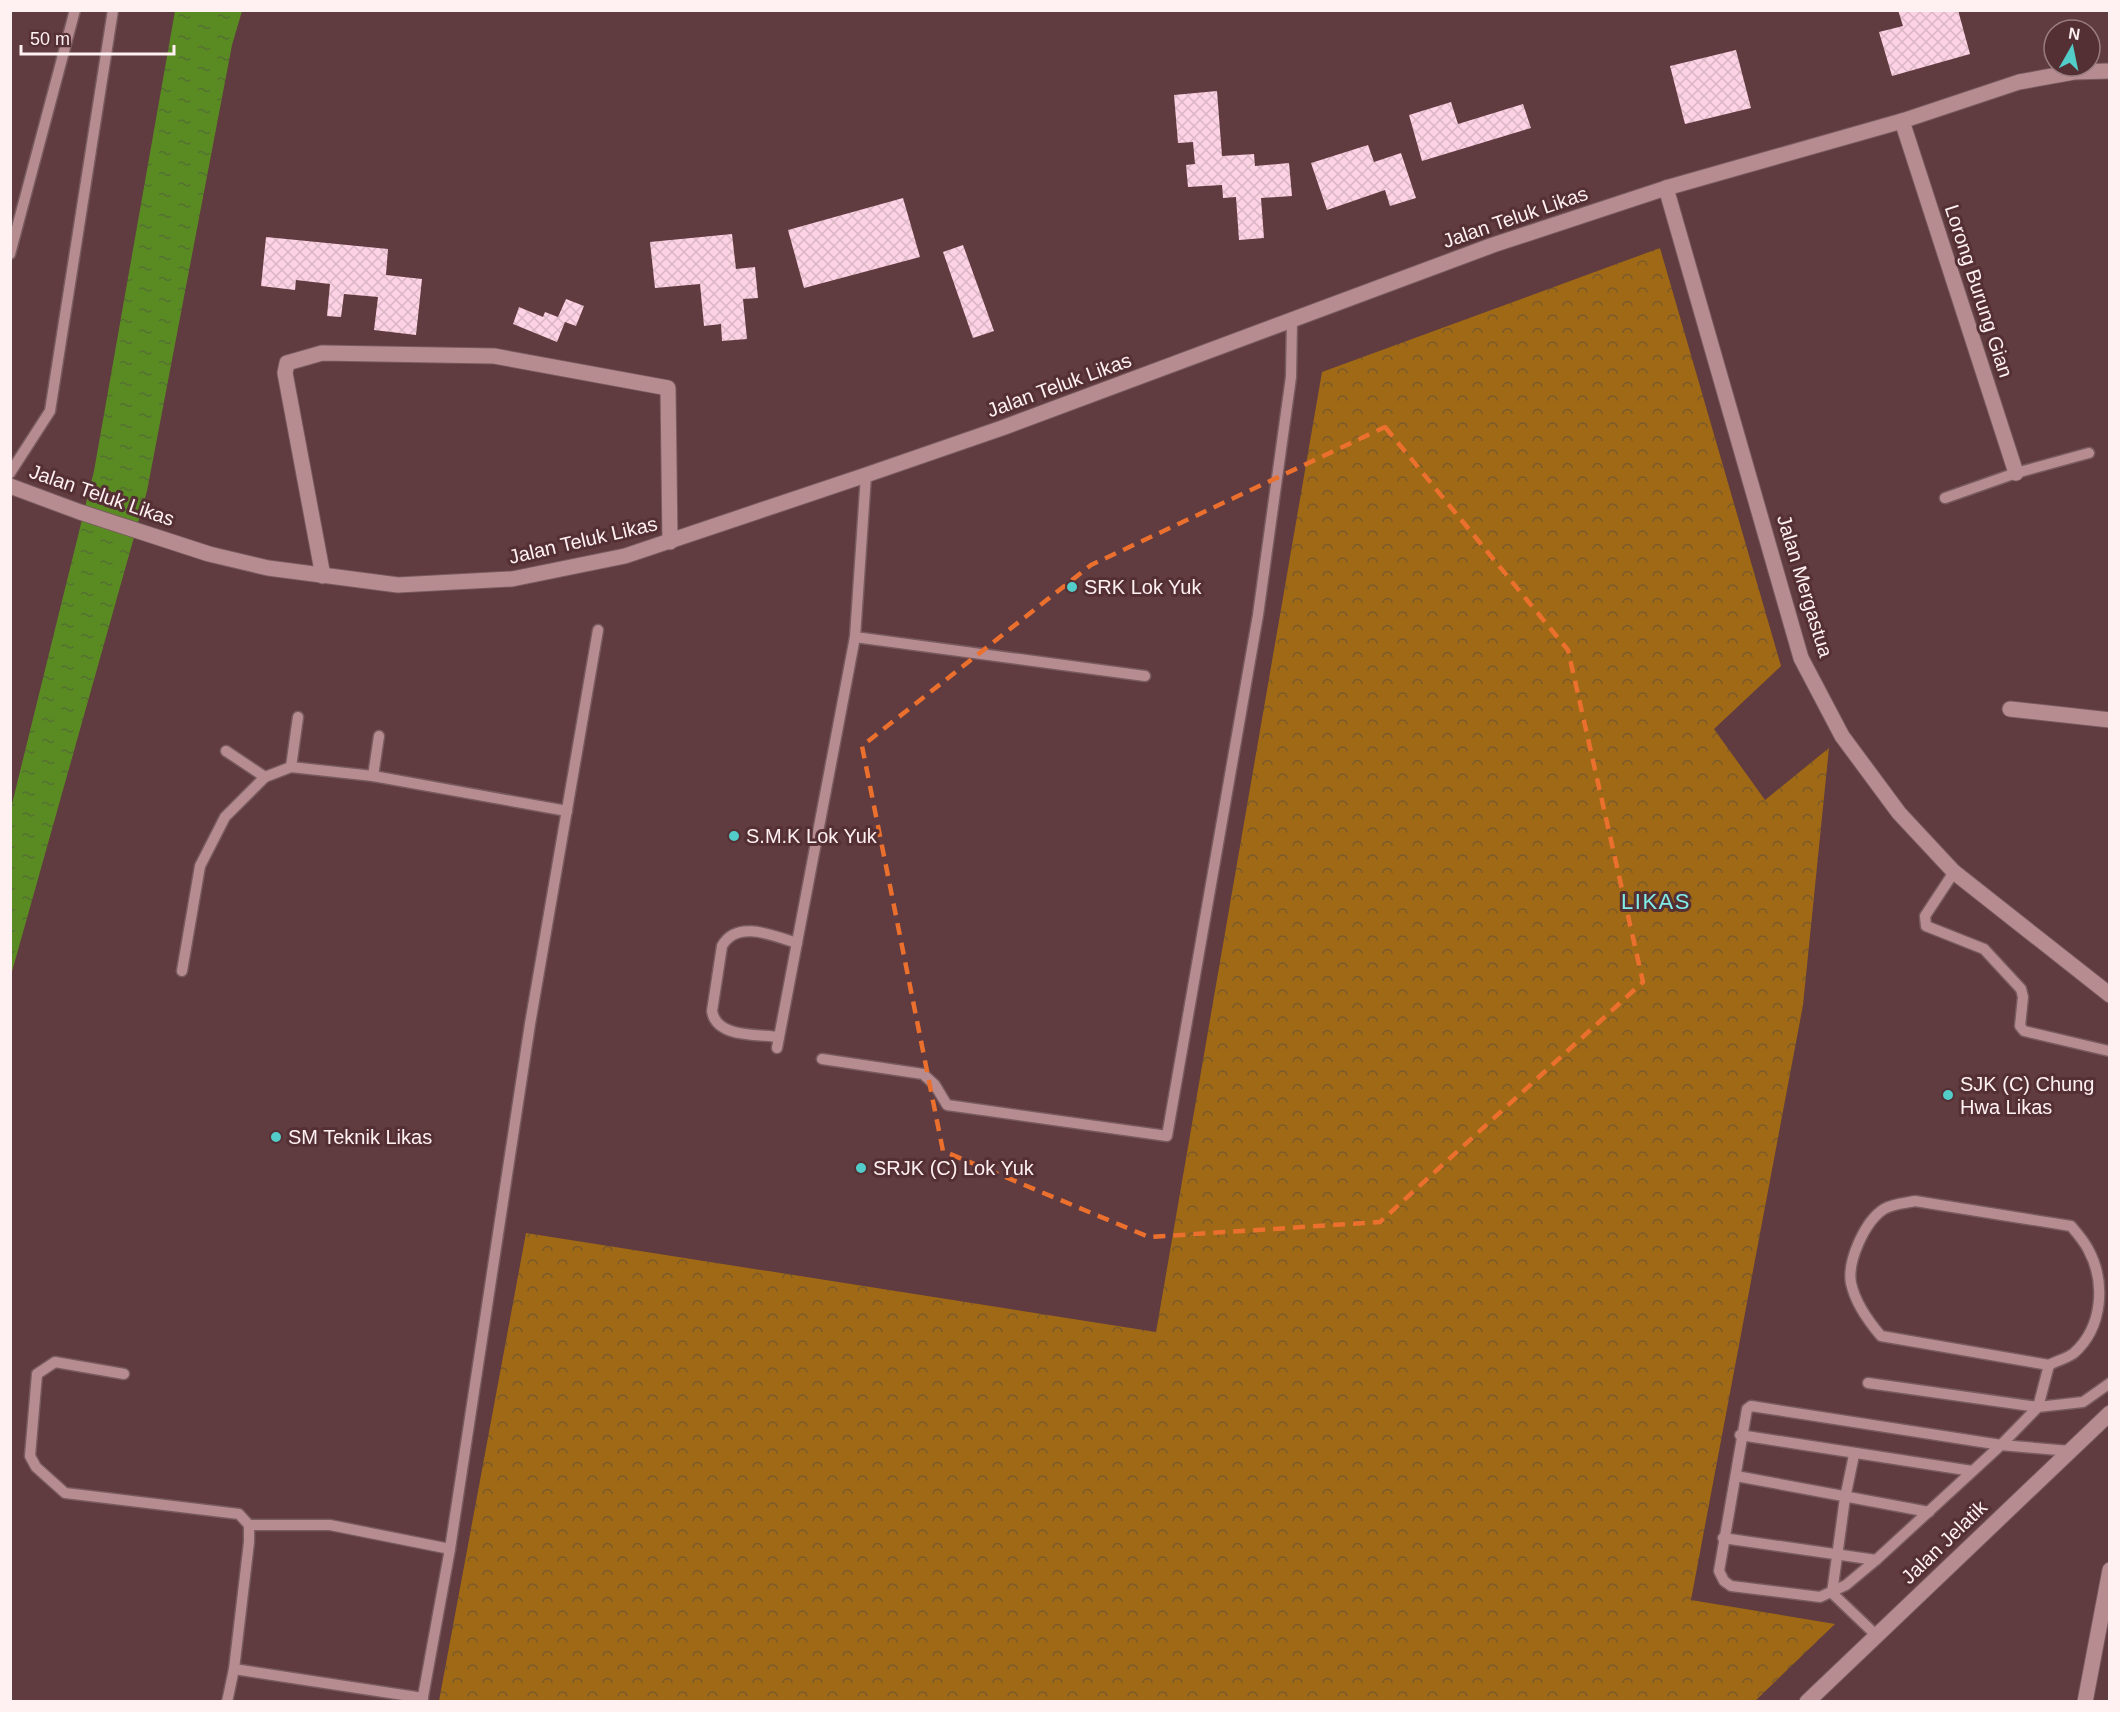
<svg xmlns="http://www.w3.org/2000/svg" width="2120" height="1712" font-family="Arial,sans-serif">
  <style>
    .forest { fill: url(#forest-crowns) }
    .water { fill: url(#water-ripples) }
    .building { fill: url(#building-cross-hatch) }
    .lines { fill: none; stroke-linecap: round; stroke-linejoin: round }
    .service-casing { stroke: #785b5f; stroke-width: 13 }
    .minor-casing { stroke: #785b5f; stroke-width: 17 }
    .tertiary-casing { stroke: #785b5f; stroke-width: 17 }
    .service { stroke: #b78c91; stroke-width: 10 }
    .minor { stroke: #b78c91; stroke-width: 15 }
    .tertiary { stroke: #b78c91; stroke-width: 15 }
    .marked { fill: none; stroke: #eb702e; stroke-width: 4.5; stroke-dasharray: 12 8; stroke-linejoin: round }
    .poi-dot { fill: #53cdc9; stroke: #543035; stroke-width: 2 }
    .labels { text-anchor: middle; stroke-width: 6; stroke-linejoin: round; paint-order: stroke }
    .street-label { font-size: 20px; fill: #fff0f2; stroke: #543035 }
    .poi-label { font-size: 20px; fill: #fff0f2; stroke: #543035; text-anchor: start }
    .quarter-label { font-size: 22px; letter-spacing: 1.5px; fill: #81ede8; stroke: #543035 }
  </style>
  <defs>
    <pattern id="forest-crowns" width="20" height="18" patternUnits="userSpaceOnUse" patternTransform="scale(1.5)"><rect width="20" height="18" fill="#9f6915"/><path d="M2 6a3 3 0 1 1 6 0M12 15a3 3 0 1 1 6 0" fill="none" stroke="#7a5a2c"/></pattern>
    <pattern id="water-ripples" width="26" height="14" patternUnits="userSpaceOnUse" patternTransform="scale(1.5)"><rect width="26" height="14" fill="#5a8b22"/><path d="M2 4q2-2 4 0t4 0M15 11q2-2 4 0t4 0" fill="none" stroke="#547032"/></pattern>
    <pattern id="building-cross-hatch" width="8" height="8" patternUnits="userSpaceOnUse" patternTransform="scale(1.5)"><rect width="8" height="8" fill="#fdd2e4"/><path d="M0 0l8 8M0 8l8-8" fill="none" stroke="#dab6c5"/></pattern>
  </defs>
  <rect width="100%" height="100%" fill="#603b3f"/>
  <path class="forest" d="M1660 248 1781 666 1714 729 1765 800 1829 748 1803 1005 1691 1600 1835 1624 1755 1701H439L526 1233 1156 1332 1322 372Z"/>
  <path class="water" d="M175 11H242L232 45 147 491 11 975V808L94 471Z"/>
  <g class="building">
    <path d="M1898 10H1958L1970 54 1892 76 1879 32 1903 26Z"/>
    <path d="M1736 50 1751 108 1685 124 1670 66Z"/>
    <path d="M1217 91 1222 156 1254 154 1255 166 1289 163 1292 196 1261 198 1264 238 1239 240 1236 197 1223 198 1222 185 1188 187 1186 165 1195 164 1193 142 1178 143 1174 95Z"/>
    <path d="M1451 102 1458 124 1523 104 1531 128 1422 161 1409 115Z"/>
    <path d="M1368 145 1374 162 1401 153 1416 198 1390 206 1385 190 1327 210 1311 163Z"/>
    <path d="M903 198 920 257 804 288 788 230Z"/>
    <path d="M732 234 736 269 755 267 758 298 743 299 747 339 722 341 721 324 704 326 700 284 655 288 650 242Z"/>
    <path d="M266 237 388 249 386 275 422 279 416 335 374 330 378 297 344 294 341 317 327 316 330 284 296 280 295 290 261 286Z"/>
    <path d="M963 245 994 331 973 338 943 252Z"/>
    <path d="M566 299 584 306 576 326 565 322 557 342 513 324 519 307 543 317 545 312 558 317Z"/>
  </g>
  <g class="lines">
    <defs>
      <g id="service">
        <path d="M10 254 75 10"/>
        <path d="M10 473 50 411 113 10"/>
        <path d="M866 475 855 637 1145 676"/>
        <path d="M1945 498 2016 473 2089 453"/>
        <path d="M226 751 265 777"/>
        <path d="M291 767 298 717"/>
        <path d="M373 776 379 736"/>
        <path d="M1954 872 1925 916 1926 926 1984 949 2021 989 2023 997 2020 1026 2024 1031 2109 1051"/>
        <path d="M182 971 200 866 225 817 265 777 291 767 373 776 567 811"/>
        <path d="M779 1037C757 1034 716 1038 712 1011L722 946C737 919 774 936 797 943"/>
        <path d="M777 1048 855 637"/>
        <path d="M822 1059 923 1074 935 1085 947 1105 1167 1136 1258 615 1291 377 1292 321"/>
        <path d="M1915 1201 2071 1226C2077 1233 2084 1241 2088 1249 2106 1282 2103 1327 2074 1353 2068 1358 2056 1361 2049 1365L1881 1336C1869 1322 1855 1302 1851 1283 1847 1261 1865 1221 1884 1209 1892 1204 1906 1203 1915 1201Z"/>
        <path d="M124 1374 55 1362 37 1374 30 1456 36 1467 65 1493 239 1514 249 1525V1542L234 1669 227 1702"/>
        <path d="M1868 1383 2038 1407 2049 1365"/>
        <path d="M1740 1435 1972 1471"/>
        <path d="M2070 1451 2001 1445 1751 1406 1747 1409 1719 1571 1724 1581 1731 1586 1820 1597 1846 1585 1876 1560 2001 1445 2038 1407 2083 1402 2110 1383"/>
        <path d="M1736 1476 1929 1512"/>
        <path d="M249 1525H330L450 1549"/>
        <path d="M1723 1538 1876 1560"/>
        <path d="M1832 1593 1845 1498 1854 1455"/>
        <path d="M1832 1593 1876 1635"/>
        <path d="M234 1669 423 1698"/>
        <path d="M422 1702 450 1549 530 1024 598 630"/>
      </g>
      <g id="minor">
        <path d="M1902 121 2016 473"/>
        <path d="M323 576 285 373 287 363 322 353 494 356 668 388 670 542"/>
        <path d="M2010 709 2110 720"/>
        <path d="M2085 1702 2110 1570"/>
      </g>
      <g id="tertiary">
        <path d="M1666 188 1801 658 1842 736 1899 813 1954 872 2110 995"/>
        <path d="M10 486 80 512 209 554 268 568 398 585 512 579 625 556 866 475 1002 428 1493 245 1666 188 1902 121 2019 82 2074 72 2110 71"/>
        <path d="M1807 1702 2110 1413"/>
      </g>
    </defs>
    <use href="#service" class="service-casing"/>
    <use href="#minor" class="minor-casing"/>
    <use href="#tertiary" class="tertiary-casing"/>
    <use href="#service" class="service"/>
    <use href="#minor" class="minor"/>
    <use href="#tertiary" class="tertiary"/>
  </g>
  <path class="marked" d="M1385 427 1568 650 1643 982 1380 1222 1149 1237 943 1151 862 746 1091 565Z"/>
  <g class="poi-dot">
    <circle cx="1072" cy="587" r="6"/>
    <circle cx="734" cy="836" r="6"/>
    <circle cx="1948" cy="1095" r="6"/>
    <circle cx="276" cy="1137" r="6"/>
    <circle cx="861" cy="1168" r="6"/>
  </g>
  <g class="labels">
    <g class="street-label">
      <text transform="translate(1515 217) rotate(-19)" y="7">Jalan Teluk Likas</text>
      <text transform="translate(1979 291) rotate(72)" y="7">Lorong Burung Gian</text>
      <text transform="translate(1059 385) rotate(-20)" y="7">Jalan Teluk Likas</text>
      <text transform="translate(102 495) rotate(19)" y="7">Jalan Teluk Likas</text>
      <text transform="translate(583 540) rotate(-13)" y="7">Jalan Teluk Likas</text>
      <text transform="translate(1805 586) rotate(73)" y="7">Jalan Mergastua</text>
      <text transform="translate(1944 1542) rotate(-44)" y="7">Jalan Jelatik</text>
    </g>
    <g class="poi-label">
      <text x="1084" y="594">SRK Lok Yuk</text>
      <text x="746" y="843">S.M.K Lok Yuk</text>
      <text x="1960" y="1091">SJK (C) Chung<tspan x="1960" dy="23">Hwa Likas</tspan></text>
      <text x="288" y="1144">SM Teknik Likas</text>
      <text x="873" y="1175">SRJK (C) Lok Yuk</text>
    </g>
    <g class="quarter-label">
      <text x="1656" y="909">LIKAS</text>
    </g>
  </g>
  <rect width="2120" height="1712" fill="none" stroke="#fff0f2" stroke-width="24"/>
  <g transform="translate(2072 48) rotate(9)"><circle r="28" fill="#543035" stroke="#987d81" stroke-width="1.5"/>
  <path d="M0-4.5L10 22L0 15L-10 22Z" fill="#53cdc9"/>
  <text y="-9" font-size="16" font-weight="bold" text-anchor="middle" fill="#fff0f2">N</text>
  </g>
  <path d="M21 45v9h153v-9" fill="none" stroke="#fff0f2" stroke-width="3"/>
  <text x="30" y="45" font-size="18" fill="#fff0f2" stroke="#543035" stroke-width="4.5" paint-order="stroke">50 m</text>
</svg>
